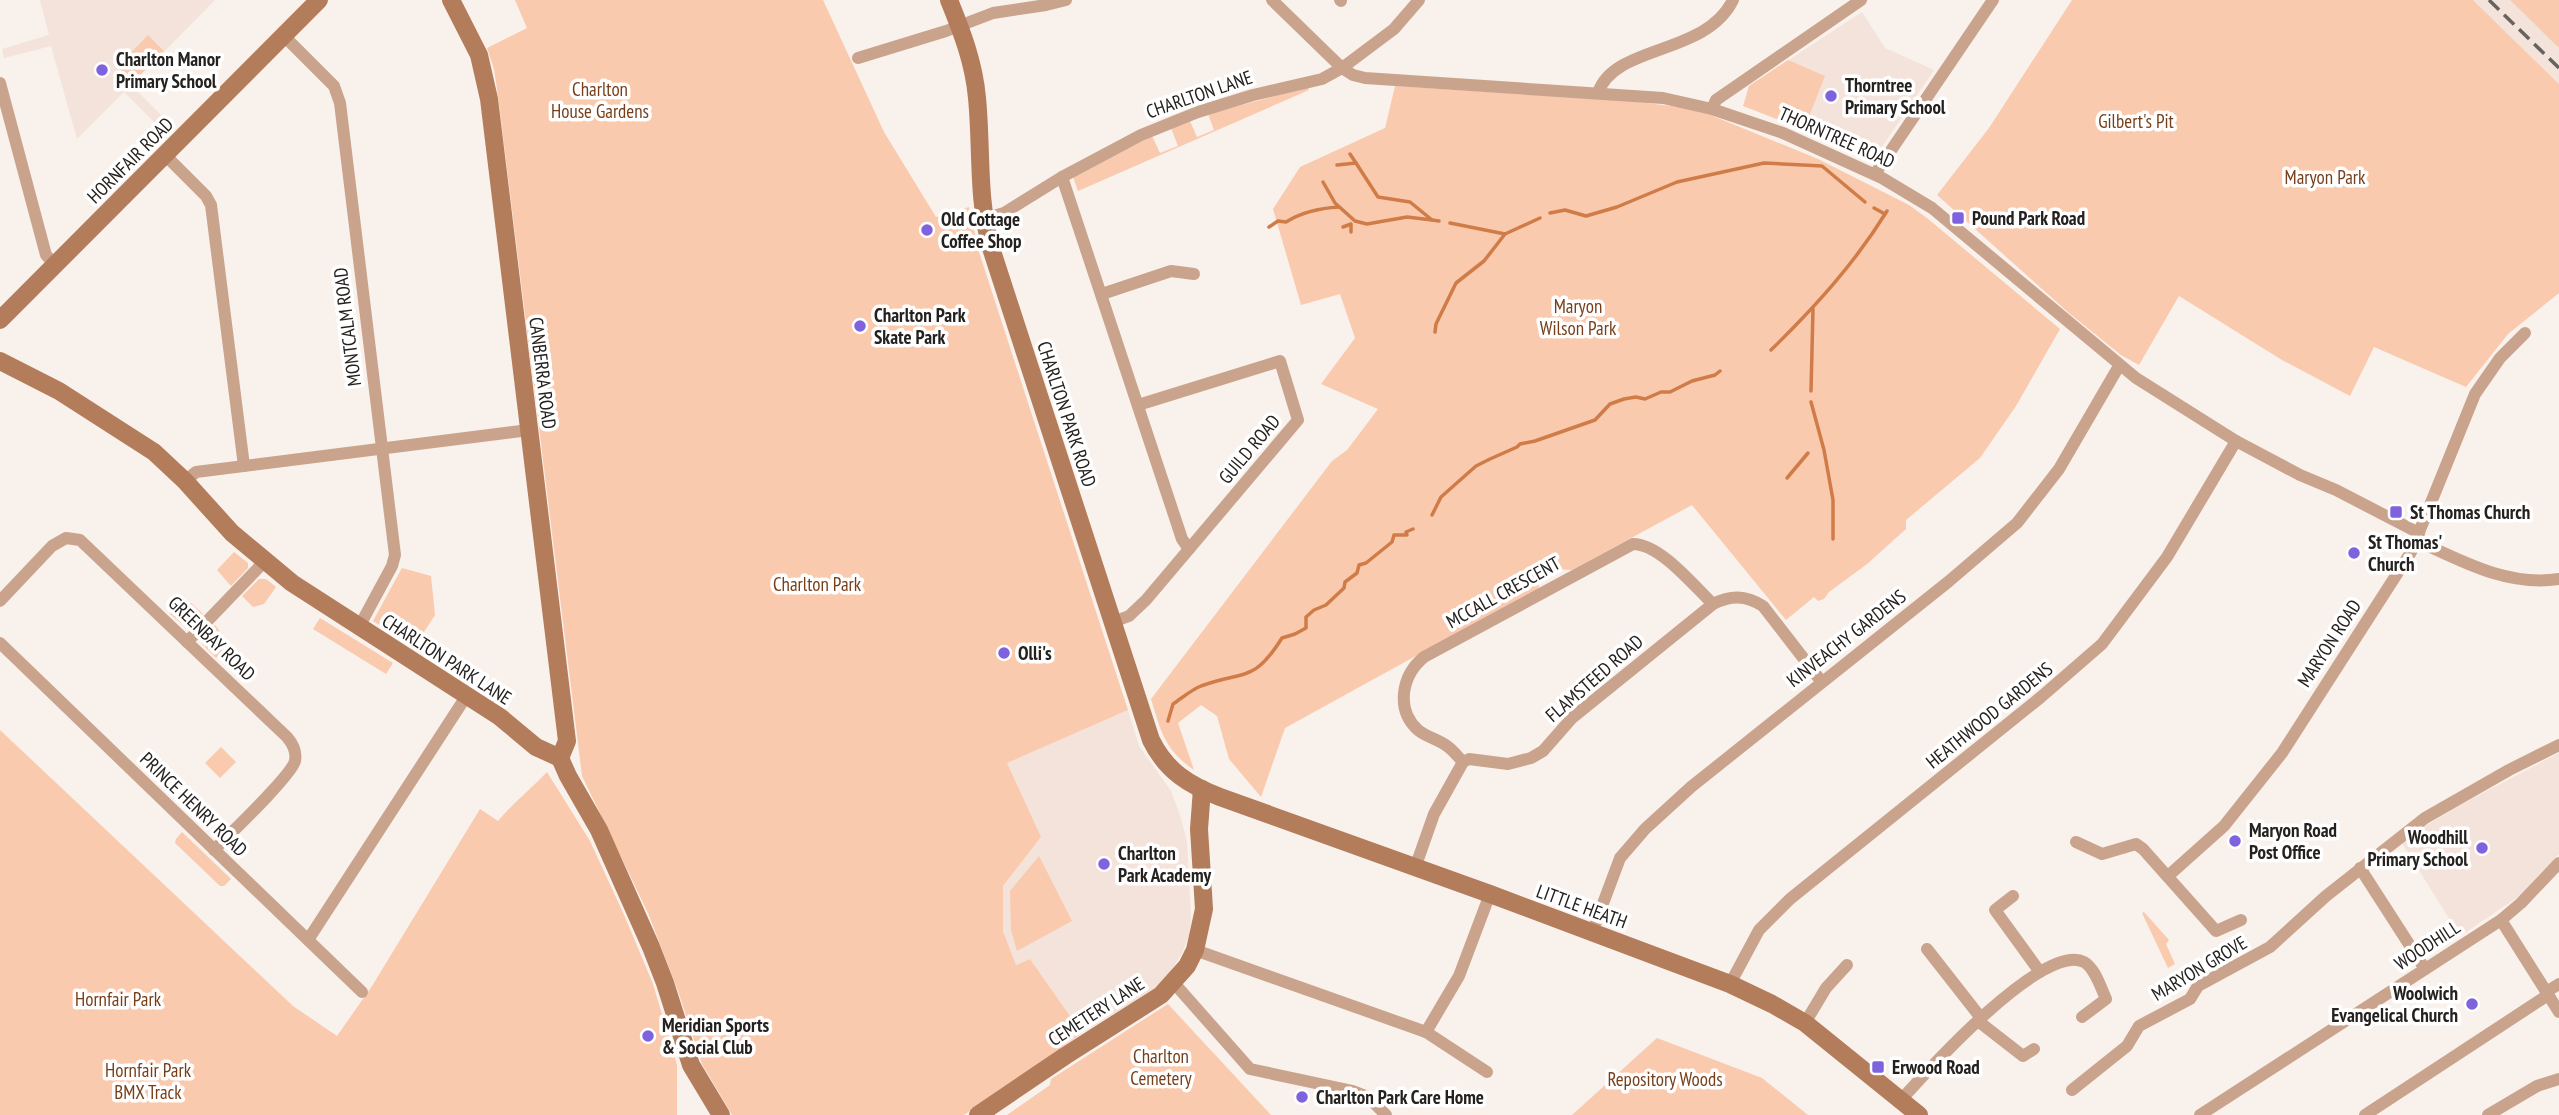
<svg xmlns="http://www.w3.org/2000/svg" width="2559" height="1115" font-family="'PT Sans Narrow',sans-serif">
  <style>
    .built { fill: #f3e3da }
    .green { fill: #facaae }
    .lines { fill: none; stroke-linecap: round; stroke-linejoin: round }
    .stream { stroke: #cf7c48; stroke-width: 3.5 }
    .street { stroke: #caa38d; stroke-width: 12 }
    .secondary { stroke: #b37c5b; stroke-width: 18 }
    .rail { stroke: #676360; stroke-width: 3.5; stroke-dasharray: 14 7; stroke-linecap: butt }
    .poi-dot { fill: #7f63de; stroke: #fff; stroke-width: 2.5 }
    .labels { text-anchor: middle; stroke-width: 7; stroke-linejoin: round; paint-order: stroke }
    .poi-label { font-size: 19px; font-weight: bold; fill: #24211f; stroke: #fff; text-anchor: start }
    .park-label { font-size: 19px; fill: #763f1a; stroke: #fff }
    .street-label { font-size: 19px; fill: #24211f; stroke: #fff }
  </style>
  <rect width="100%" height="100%" fill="#f9f1ec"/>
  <g class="built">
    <path d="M40 0H215L131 85 173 127 166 134 124 92 77 139 51 46 4 58 2 49 49 35Z"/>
    <path d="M2473 0H2510L2530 19 2559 48V84Z"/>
    <path d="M1862 12 1885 48 1934 70 1873 160 1744 106 1749 86Z"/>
    <path d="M1128 710 1139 746 1171 791 1180 815 1187 842 1191 917 1189 936 1182 953 1168 976 1152 991 1082 1033 1030 959 1016 965 1003 931V886L1041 837 1006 763Z"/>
    <path d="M2559 753V854L2518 897 2460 936 2402 843 2427 825 2466 802Z"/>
  </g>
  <g class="green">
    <path d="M515 0H823L884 132 936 217 969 207 979 252 1128 710 1007 763 1041 837 1003 886V931L1016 965 1030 959 1082 1033 964 1115H732L702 1064 678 991 648 913 582 776 498 96 494 69 487 48 527 28Z"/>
    <path d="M2072 0H2473L2559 84V293L2508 334 2466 387 2374 347 2350 396 2282 360 2179 296 2139 365 2121 355 2069 313 1937 195 1989 128Z"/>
    <path d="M2510 0H2559V48Z"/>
    <path d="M148 35 164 51 133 82 117 67Z"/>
    <path d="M1788 60 1825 76 1804 129 1743 106 1749 86Z"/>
    <path d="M1395 86 1630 101 1696 109 1818 159 1909 205 1927 218 2060 329 2016 406 1980 458 1906 520V529L1867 564 1829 592 1824 599 1818 601 1814 597 1786 620 1692 505 1572 570 1553 569 1537 563 1539 588 1285 728 1261 797 1229 759 1217 716 1201 705 1178 723 1194 770C1165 750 1161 732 1151 699L1332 461 1347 450 1378 409 1321 384 1355 338 1340 294 1301 305 1273 209 1300 167 1385 128Z"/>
    <path d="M1308 87 1309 90 1078 191 1073 177 1152 136 1160 153 1178 146 1171 128 1190 121 1197 137 1214 130 1208 114Z"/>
    <path d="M234 552 248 563V568L231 586 217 570Z"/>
    <path d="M402 568 431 576 435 615 414 647 373 621Z"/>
    <path d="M259 579H266L276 587 264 604 253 607 242 596Z"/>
    <path d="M181 602 191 603 203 614 187 628 170 614Z"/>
    <path d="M320 618 393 663 386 674 313 629Z"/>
    <path d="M215 625 227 641V646L216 658 202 644V638Z"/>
    <path d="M0 730 293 1006 337 1036 372 986 480 809 498 821C513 803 531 789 547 772L590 841 625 917 653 984 677 1065V1115H0Z"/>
    <path d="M221 747 236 762 220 778 205 763Z"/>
    <path d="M182 832 231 879 224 886H220L175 843 176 839Z"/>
    <path d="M1039 856 1072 921 1017 951 1011 930 1010 891Z"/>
    <path d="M2144 912 2169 940 2166 944 2175 964 2168 968 2142 913Z"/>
    <path d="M1168 1004 1271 1115H1007L1050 1085 1051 1079Z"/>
    <path d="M1657 1038 1762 1078 1808 1115H1572Z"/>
  </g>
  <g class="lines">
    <g class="stream">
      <path d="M1350 154 1356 163"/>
      <path d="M1337 165 1356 163 1378 197 1410 202 1432 220 1439 221"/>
      <path d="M1323 182 1335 203 1355 221 1367 224 1407 217 1432 220"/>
      <path d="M1874 208 1885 214"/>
      <path d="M1550 213 1565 210 1586 216 1617 207 1677 182 1764 163 1822 166 1865 202"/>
      <path d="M1450 223 1505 234 1540 218"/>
      <path d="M1269 227 1278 221 1286 222C1302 212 1321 208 1339 207"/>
      <path d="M1343 227 1351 224V232"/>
      <path d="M1435 332 1436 324 1456 283 1484 261 1505 234"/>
      <path d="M1771 350C1815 307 1855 263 1887 211"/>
      <path d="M1811 391 1813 309"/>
      <path d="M1811 402 1824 450 1833 500V539"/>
      <path d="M1787 478 1808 453"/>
      <path d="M1432 515 1441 497 1476 466 1490 459 1517 447 1520 444 1535 441 1595 420 1610 404 1624 399 1636 397 1645 399 1661 392H1670L1692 381 1715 375 1720 371"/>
      <path d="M1168 721 1173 704C1182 698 1191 690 1201 686 1244 670 1253 684 1282 638L1295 634 1306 628V617L1314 610 1326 605 1344 588 1345 582 1357 573 1359 565 1366 563 1392 542 1394 535H1407L1406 532 1413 529"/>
    </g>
    <g class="street">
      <path d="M1272 0 1342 68 1353 75 1365 78 1663 98 1712 109 1783 133 1882 178 1932 208 2136 378 2236 441 2300 475 2336 490 2419 533"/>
      <path d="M1340 0 1341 1"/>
      <path d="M283 35 334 86 340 103 395 555 392 566 359 627"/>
      <path d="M858 58 946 31 993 13 1046 5 1066 0"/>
      <path d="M0 83 46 255 55 265"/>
      <path d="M1598 93C1614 44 1706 56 1733 0"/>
      <path d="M1712 109 1716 100 1861 0"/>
      <path d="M165 155 206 196 211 205 244 466"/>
      <path d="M1875 174 1993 0"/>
      <path d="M1062 177 1182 539 1189 549"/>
      <path d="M983 219 1004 213 1062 177 1141 135 1198 112 1253 95 1322 79 1342 68 1394 29 1419 0"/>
      <path d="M1102 294 1171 271 1194 274"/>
      <path d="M185 481 196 472 529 430"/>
      <path d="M2416 540C2461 561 2508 587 2559 579"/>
      <path d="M0 601 52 546 66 538 80 540 287 737C293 744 297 751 295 761 291 776 229 835 214 850"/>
      <path d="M1113 622 1129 616 1146 600 1298 420 1280 361 1138 405"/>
      <path d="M187 642 264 562"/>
      <path d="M0 643 362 992"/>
      <path d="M1463 762C1458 757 1453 750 1447 746 1438 739 1426 737 1418 730 1395 709 1402 675 1424 657L1633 544C1660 544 1693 585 1713 604"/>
      <path d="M2076 842 2102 854 2136 844 2143 849 2216 931 2241 920"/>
      <path d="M1415 868 1434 814 1463 762 1469 759 1508 764 1531 758 1543 751 1572 718 1713 604C1731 595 1745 595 1763 606L1821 681"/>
      <path d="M2360 868 2425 969"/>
      <path d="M2168 876 2224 826 2282 753 2411 552 2475 394 2500 358 2525 333"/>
      <path d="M2013 896 1995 910 2040 972"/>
      <path d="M2501 920 2559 1012"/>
      <path d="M1592 933 1620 858 1645 829 1691 787 1948 582 2017 523 2059 469 2119 366"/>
      <path d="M308 940 467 695"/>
      <path d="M1927 949 1981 1018"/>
      <path d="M1195 950 1426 1032 1487 1072"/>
      <path d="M1174 983 1250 1069 1353 1091 1368 1097 1386 1115"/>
      <path d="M1730 984 1759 930 1790 899 2041 697 2102 644 2167 557 2236 441"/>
      <path d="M2546 992 2559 984"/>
      <path d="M1978 1021 2023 1056 2034 1049"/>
      <path d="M1805 1023 1826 988 1847 965"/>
      <path d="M1426 1032 1459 976 1490 894"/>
      <path d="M2072 1090 2127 1046 2139 1026 2190 999 2198 986 2270 947 2326 896 2425 818 2509 770 2559 745"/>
      <path d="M1901 1100C1927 1071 2044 941 2084 962 2095 968 2101 988 2106 999L2082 1017"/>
      <path d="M2200 1115 2501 920 2521 903 2559 863"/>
      <path d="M2365 1115 2548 995"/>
      <path d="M2488 1115 2537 1086 2559 1079"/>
    </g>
    <g class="secondary">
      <path d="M451 0 479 55 489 99 567 741 560 758"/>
      <path d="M949 0C962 32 974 63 977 98 982 149 977 198 991 248L1151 740C1166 771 1189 785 1220 797L1490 894 1730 984 1772 1004 1805 1023 1919 1115"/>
      <path d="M0 320 319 0"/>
      <path d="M0 361 59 391 154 452 185 481 232 533 292 583 500 717 536 747 560 758 568 776 599 830 651 947 665 983 691 1065 721 1115"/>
      <path d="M978 1115 1065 1056 1161 995 1187 966 1195 950 1204 909 1199 829 1202 789"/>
    </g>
    <path class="rail" d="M2489 0 2559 68"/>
  </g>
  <g class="poi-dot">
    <circle cx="102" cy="70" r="7"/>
    <circle cx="1831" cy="96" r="7"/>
    <rect x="1951" y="211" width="14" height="14" rx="3.5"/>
    <circle cx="927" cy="230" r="7"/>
    <circle cx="860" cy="326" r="7"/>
    <rect x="2389" y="505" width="14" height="14" rx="3.5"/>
    <circle cx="2354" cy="553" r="7"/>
    <circle cx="1004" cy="653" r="7"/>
    <circle cx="2235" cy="841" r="7"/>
    <circle cx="2482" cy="848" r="7"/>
    <circle cx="1104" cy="864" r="7"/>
    <circle cx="2472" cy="1004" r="7"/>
    <circle cx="648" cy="1036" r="7"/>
    <rect x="1871" y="1060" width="14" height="14" rx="3.5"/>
    <circle cx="1302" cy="1097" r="7"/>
  </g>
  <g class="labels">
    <g class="poi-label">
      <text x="116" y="66">Charlton Manor<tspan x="116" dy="22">Primary School</tspan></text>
      <text x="1845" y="92">Thorntree<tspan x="1845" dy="22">Primary School</tspan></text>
      <text x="1972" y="225">Pound Park Road</text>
      <text x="941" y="226">Old Cottage<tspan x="941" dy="22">Coffee Shop</tspan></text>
      <text x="874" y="322">Charlton Park<tspan x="874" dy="22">Skate Park</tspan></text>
      <text x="2410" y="519">St Thomas Church</text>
      <text x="2368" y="549">St Thomas'<tspan x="2368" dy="22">Church</tspan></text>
      <text x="1018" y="660">Olli's</text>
      <text x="2249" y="837">Maryon Road<tspan x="2249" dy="22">Post Office</tspan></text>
      <text x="2468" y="844" text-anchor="end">Woodhill<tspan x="2468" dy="22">Primary School</tspan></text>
      <text x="1118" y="860">Charlton<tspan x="1118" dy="22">Park Academy</tspan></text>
      <text x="2458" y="1000" text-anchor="end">Woolwich<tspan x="2458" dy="22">Evangelical Church</tspan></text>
      <text x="662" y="1032">Meridian Sports<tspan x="662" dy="22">&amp; Social Club</tspan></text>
      <text x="1892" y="1074">Erwood Road</text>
      <text x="1316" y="1104">Charlton Park Care Home</text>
    </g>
    <g class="park-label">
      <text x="600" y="96">Charlton<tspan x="600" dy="22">House Gardens</tspan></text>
      <text x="2136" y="128">Gilbert's Pit</text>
      <text x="2325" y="184">Maryon Park</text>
      <text x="1578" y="313">Maryon<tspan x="1578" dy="22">Wilson Park</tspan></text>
      <text x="817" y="591">Charlton Park</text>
      <text x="118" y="1006">Hornfair Park</text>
      <text x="1161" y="1063">Charlton<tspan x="1161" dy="22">Cemetery</tspan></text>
      <text x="148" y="1077">Hornfair Park<tspan x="148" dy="22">BMX Track</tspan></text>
      <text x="1665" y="1086">Repository Woods</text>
    </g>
    <g class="street-label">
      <text transform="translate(1199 94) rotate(-19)" y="7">CHARLTON LANE</text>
      <text transform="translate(1837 137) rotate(24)" y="7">THORNTREE ROAD</text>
      <text transform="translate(130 160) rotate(-45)" y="7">HORNFAIR ROAD</text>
      <text transform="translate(347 327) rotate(-97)" y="7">MONTCALM ROAD</text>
      <text transform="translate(543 373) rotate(83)" y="7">CANBERRA ROAD</text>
      <text transform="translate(1067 414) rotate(72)" y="7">CHARLTON PARK ROAD</text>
      <text transform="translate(1249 449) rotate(-50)" y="7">GUILD ROAD</text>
      <text transform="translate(1503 592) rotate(-29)" y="7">MCCALL CRESCENT</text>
      <text transform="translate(212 638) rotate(44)" y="7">GREENBAY ROAD</text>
      <text transform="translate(1846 638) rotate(-38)" y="7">KINVEACHY GARDENS</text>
      <text transform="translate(2329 643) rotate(-57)" y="7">MARYON ROAD</text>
      <text transform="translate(447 659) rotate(33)" y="7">CHARLTON PARK LANE</text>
      <text transform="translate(1594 678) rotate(-41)" y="7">FLAMSTEED ROAD</text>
      <text transform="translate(1989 715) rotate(-39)" y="7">HEATHWOOD GARDENS</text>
      <text transform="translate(194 804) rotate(44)" y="7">PRINCE HENRY ROAD</text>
      <text transform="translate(1582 906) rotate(20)" y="7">LITTLE HEATH</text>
      <text transform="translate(2427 945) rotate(-33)" y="7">WOODHILL</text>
      <text transform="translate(2199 968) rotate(-31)" y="7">MARYON GROVE</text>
      <text transform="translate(1096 1011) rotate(-33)" y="7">CEMETERY LANE</text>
    </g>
  </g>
</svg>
